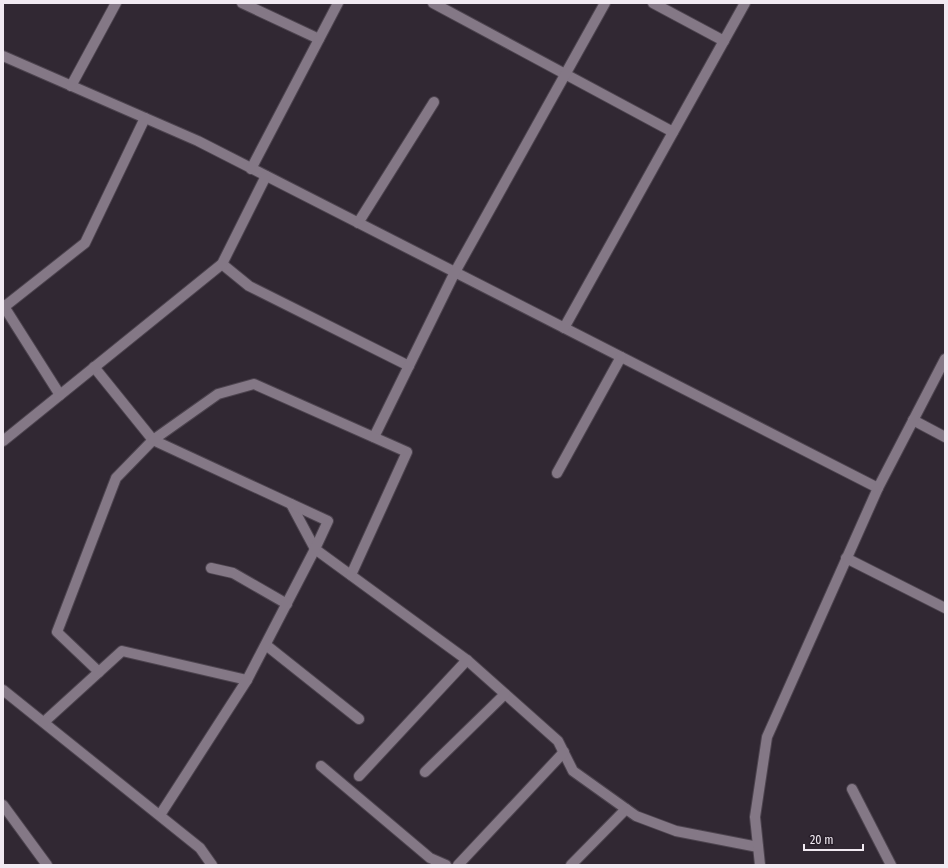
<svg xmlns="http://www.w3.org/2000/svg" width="948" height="868" font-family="'Fira Sans Condensed',sans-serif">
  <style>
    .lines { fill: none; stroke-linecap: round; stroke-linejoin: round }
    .minor-casing { stroke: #4d444f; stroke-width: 12 }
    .minor { stroke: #847886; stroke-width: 10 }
  </style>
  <rect width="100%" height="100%" fill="#312833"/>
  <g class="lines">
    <defs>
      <g id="minor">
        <path d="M242 3 319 39"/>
        <path d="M433 3 673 132"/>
        <path d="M653 3 724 41"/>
        <path d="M3 56 198 141 878 488"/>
        <path d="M71 86 116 3"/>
        <path d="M251 169 338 3"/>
        <path d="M358 223 434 102"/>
        <path d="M222 264 249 286 409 366"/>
        <path d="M3 305 60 395"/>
        <path d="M4 307 85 243 145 118"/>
        <path d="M564 328 745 3"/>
        <path d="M94 367 153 440 116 478 57 632 99 672"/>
        <path d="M913 420 945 437"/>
        <path d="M374 437 455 272 605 3"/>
        <path d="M3 441 222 264 266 176"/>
        <path d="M557 473 621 357"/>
        <path d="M291 504 315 549 467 660 558 741 573 771 636 816 676 831 758 847"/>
        <path d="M846 558 945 608"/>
        <path d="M211 568 233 573 287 604"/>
        <path d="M266 645 359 719"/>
        <path d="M3 690 200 848 212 865"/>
        <path d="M44 722 122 651 247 680"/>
        <path d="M321 766 430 858 446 865"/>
        <path d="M425 772 505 694"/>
        <path d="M359 776 467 660"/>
        <path d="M852 789 891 865"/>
        <path d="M3 805 47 865"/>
        <path d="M160 815 247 680 315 549 328 521 153 440 218 394 254 384 407 452 351 575"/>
        <path d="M458 865 564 752"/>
        <path d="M571 865 626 809"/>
        <path d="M760 865 755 817 767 737 878 488 945 359"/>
      </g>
    </defs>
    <use href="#minor" class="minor-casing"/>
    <use href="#minor" class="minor"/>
  </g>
  <rect width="948" height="868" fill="none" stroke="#f1eaf2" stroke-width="8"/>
  <path d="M804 844v6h59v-6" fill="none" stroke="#f1eaf2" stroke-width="2"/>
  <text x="810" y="844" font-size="12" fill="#f1eaf2" stroke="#271e29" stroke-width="3" paint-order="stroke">20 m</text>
</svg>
